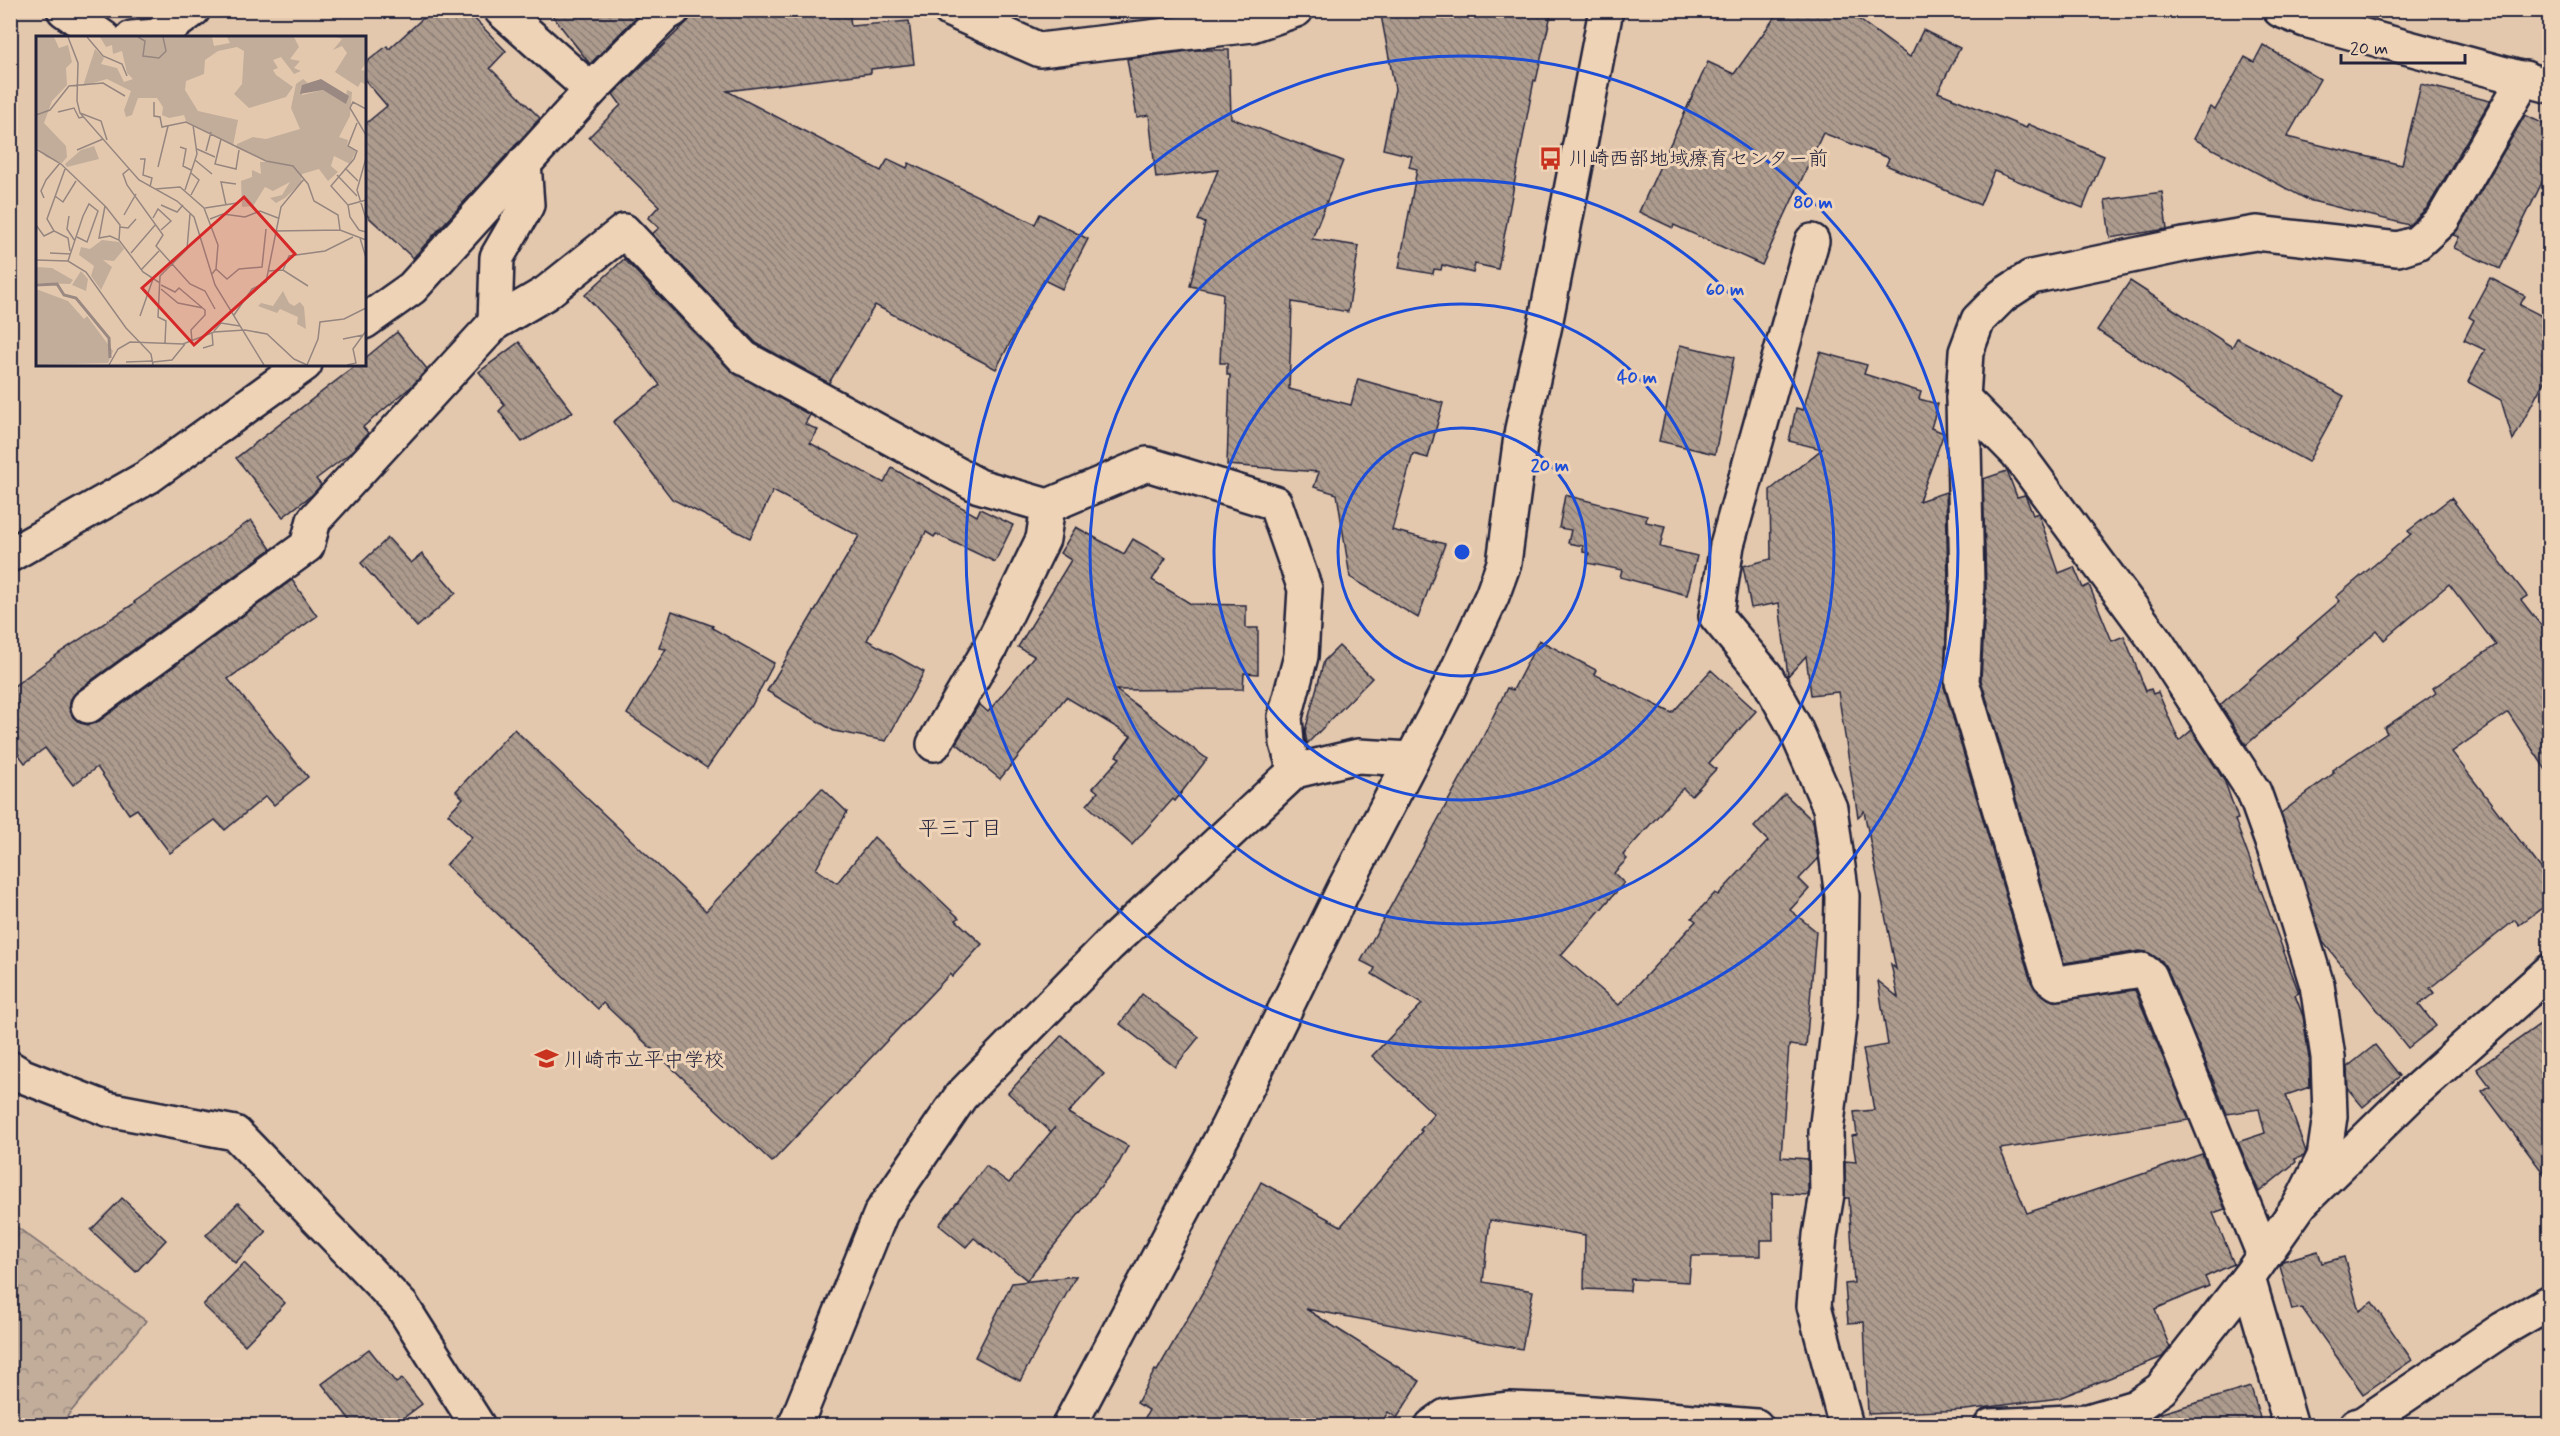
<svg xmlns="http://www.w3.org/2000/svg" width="2560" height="1436" font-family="Mynerve,'Klee One',sans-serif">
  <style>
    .forest { fill: url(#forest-crowns); stroke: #72686b; stroke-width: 1.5 }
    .building { fill: url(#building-back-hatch); stroke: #22223b; stroke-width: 1.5 }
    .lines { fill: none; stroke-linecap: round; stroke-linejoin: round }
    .minor-casing { stroke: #22223b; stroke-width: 38 }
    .tertiary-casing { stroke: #22223b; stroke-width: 38 }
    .minor { stroke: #efd3b6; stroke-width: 33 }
    .tertiary { stroke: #efd3b6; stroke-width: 33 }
    .ring { fill: none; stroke: #1d4ed8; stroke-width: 3 }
    .labels { text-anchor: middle; stroke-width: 6; stroke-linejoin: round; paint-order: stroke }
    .poi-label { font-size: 20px; fill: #22223b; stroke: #efd3b6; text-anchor: start }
    .neighbourhood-label { font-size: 21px; fill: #22223b; stroke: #efd3b6 }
    .inset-river { fill: none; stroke: #9a8982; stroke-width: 3 }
    .inset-road { fill: none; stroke: #968680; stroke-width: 1.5 }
    .view { fill: #d62828; fill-opacity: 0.15; stroke: #d62828; stroke-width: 3 }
    .inset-edge { fill: none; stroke: #22223b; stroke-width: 3 }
    .centre { fill: #1d4ed8; stroke: #efd3b6; stroke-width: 3 }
    .ring-label { font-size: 18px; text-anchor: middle; font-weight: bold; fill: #1d4ed8; stroke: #efd3b6; stroke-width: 6; stroke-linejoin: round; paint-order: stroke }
  </style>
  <defs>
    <pattern id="forest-crowns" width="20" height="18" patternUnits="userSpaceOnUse" patternTransform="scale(1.5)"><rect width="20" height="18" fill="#c2ad9b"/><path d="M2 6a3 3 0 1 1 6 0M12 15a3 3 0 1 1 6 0" fill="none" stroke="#9d8c80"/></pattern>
    <pattern id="building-back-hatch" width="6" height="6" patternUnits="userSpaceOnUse" patternTransform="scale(1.5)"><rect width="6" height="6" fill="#ad9b8e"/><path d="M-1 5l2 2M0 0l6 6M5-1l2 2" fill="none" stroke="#8c7e75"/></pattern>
  </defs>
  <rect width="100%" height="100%" fill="#e3c8ae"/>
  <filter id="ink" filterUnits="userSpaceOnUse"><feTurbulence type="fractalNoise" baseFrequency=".0167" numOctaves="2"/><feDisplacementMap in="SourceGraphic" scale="12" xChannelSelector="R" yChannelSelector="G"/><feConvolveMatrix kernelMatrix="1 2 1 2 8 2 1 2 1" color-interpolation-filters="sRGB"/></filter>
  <g filter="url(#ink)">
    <path class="forest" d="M10 1222 146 1321 60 1425H11Z"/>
    <g class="building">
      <path d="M432 10H466L506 51 490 68 540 118 413 258 364 213V125L387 106 364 79V64L387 46 389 49Z"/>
      <path d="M548 10H643L590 64Z"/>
      <path d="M692 10H849L851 26 909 21 914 64 871 69V73L727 91 881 171 888 159 907 168 909 163 1035 224 1040 214 1088 239 1062 289 1044 280 996 369 875 305 829 383 756 343 652 234 659 228 648 218 659 206 589 137 621 105 613 94 689 20Z"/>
      <path d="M1380 10H1552L1536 81 1534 80 1498 269 1475 264 1473 273 1442 265 1441 270 1434 269 1433 274 1399 268 1417 169 1409 167 1412 156 1383 149 1395 89Z"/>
      <path d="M1780 10H1846L1910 57 1923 30 1960 48 1938 92 2026 128 2028 124 2104 156 2083 208 1994 171 1980 205 1886 165 1889 158 1823 133 1762 265 1674 225 1673 228 1639 212 1708 62 1734 74Z"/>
      <path d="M2263 45 2320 79 2287 137 2402 165 2421 84 2490 101 2428 207 2409 225 2308 200 2194 139 2210 107 2215 110 2245 57 2254 62Z"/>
      <path d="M1196 50H1229L1231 118 1343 161 1312 239 1359 246 1348 312 1292 302 1289 389 1351 405 1358 379 1443 403 1428 458 1413 454 1392 530 1445 544 1418 618 1350 577 1337 494 1314 487 1319 472 1227 465 1230 375H1227V363H1220L1223 293 1190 286 1205 223 1198 220 1218 170 1156 178 1149 115 1137 117 1127 59Z"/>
      <path d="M2525 115 2550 127V166L2500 269 2454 248 2459 237 2453 235 2459 228Z"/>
      <path d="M2162 192 2167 229 2110 238 2105 200Z"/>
      <path d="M624 259 731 371 810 415 805 424 818 430 810 443 884 483 892 468 977 516 980 509 1013 525 995 562 936 534 934 537 926 532 867 640 924 672 886 741 834 731 767 691 859 536 773 491 750 538 672 499 613 422 660 385 620 333 585 295Z"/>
      <path d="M2490 278 2525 296 2520 305 2550 320V370L2513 440 2501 400 2468 382 2485 350 2464 340 2474 320 2469 317Z"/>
      <path d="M2130 281 2232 347 2237 338 2344 396 2308 462 2239 424 2097 330Z"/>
      <path d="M397 332 427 369 412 386 363 427 368 433 349 454 316 479 321 485 313 494 283 517 236 458 358 364H364V359Z"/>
      <path d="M519 342 573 412 522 442 499 411 505 405 479 372Z"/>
      <path d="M1680 345 1734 357 1715 454 1659 441Z"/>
      <path d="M1820 352 1867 365 1864 374 1921 392 1919 399 1938 404 1931 428 1944 433 1919 501 1946 492 1948 586 1944 687 2031 982 2038 992 2053 1001 2135 990 2189 1120 2000 1149 2027 1213 2202 1154 2225 1209 2213 1213 2234 1264 2205 1277 2209 1286 2155 1309 2170 1348 2162 1357 2059 1398 1966 1410 1868 1414 1864 1322 1848 1323 1845 1284 1854 1283 1849 1198H1845V1161L1856 1162 1852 1136 1857 1135 1854 1112 1874 1110 1863 1049 1888 1045 1878 981 1898 997 1891 964 1896 969 1864 811 1858 817 1838 692 1811 695 1806 656 1788 676 1779 603 1751 608 1743 566 1771 559 1770 490 1822 449 1789 441 1796 408 1803 410Z"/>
      <path d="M2007 471 2017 497 2025 495 2033 515 2038 513 2039 515 2059 573 2074 567 2083 588 2089 585 2112 641 2124 636 2146 691 2151 689 2153 694 2158 692 2179 741 2192 730 2225 782 2238 819 2235 820 2299 993 2295 995 2303 1016 2309 1059 2310 1087 2286 1095 2306 1152 2304 1156 2295 1159 2296 1162 2259 1192 2238 1142 2265 1133 2259 1109 2227 1114 2167 969 2162 961 2147 952 2140 951 2064 963 1981 680 1986 587 1983 479Z"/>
      <path d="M1565 495 1647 516 1646 522 1665 526 1660 547 1697 556 1687 595 1620 577 1622 570 1587 563 1589 553 1583 552V546L1568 543 1571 530 1559 528Z"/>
      <path d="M2451 498 2527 596 2521 600 2550 637V776L2508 712 2452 752 2550 880V902L2519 925 2515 920 2430 988 2434 993 2419 1005 2436 1026 2408 1048 2323 942 2281 813 2334 773 2332 770 2387 733 2384 728 2436 693 2433 688 2496 645 2449 584 2384 640 2377 631 2246 745 2220 705 2340 601 2336 597 2411 534 2408 531Z"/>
      <path d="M251 520 271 549 77 691 71 699 69 709 73 717 80 723 89 725 99 721 292 580 317 616 228 679 308 777 274 805 266 796 225 830 215 820 170 853 137 809 129 814 97 767 73 785 45 748 25 763 10 743V689L62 651 135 603 134 602Z"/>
      <path d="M1076 527 1124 554 1133 539 1166 558 1152 580 1191 604 1246 605V628H1258V674L1244 673 1243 689 1116 690 1207 759 1175 801 1173 799 1132 845 1087 805 1098 792 1093 788 1120 758 1116 756 1131 736 1066 697 1000 779 956 743 979 704 988 712 1034 656 1018 647 1071 560 1060 553Z"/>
      <path d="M388 538 411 563 422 554 456 593 417 627 361 563Z"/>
      <path d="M672 611 713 626 712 628 774 663 751 707H749L707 768 627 714 666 649 659 648Z"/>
      <path d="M1539 640 1596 670 1594 674 1672 713 1711 670 1756 711 1709 763 1716 769 1691 796 1683 788 1623 855 1627 859 1614 873 1624 883 1561 955 1619 1005 1696 921 1692 918 1715 893 1718 895 1768 841 1754 827 1785 794 1813 821 1818 859 1799 879 1809 889 1790 910 1816 931 1806 1047 1789 1045 1781 1157 1808 1159V1195L1772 1193 1773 1240H1761V1256H1691L1689 1282 1631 1279 1630 1291 1584 1289 1585 1235 1490 1220 1483 1282 1533 1291 1522 1349 1306 1309 1420 1381 1397 1418 1388 1412 1380 1425H1141L1149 1410 1137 1403 1155 1370 1157 1371 1212 1276 1261 1182 1341 1226 1422 1131 1420 1130 1434 1114 1372 1056 1422 1004 1372 974 1375 968 1361 961 1483 737 1507 688 1513 690Z"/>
      <path d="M1339 646 1372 678 1307 744 1305 731 1324 661Z"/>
      <path d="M514 729 706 911 822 788 847 812 816 869 837 883 874 837 959 918 956 920 982 944 952 977 950 974 772 1162 603 1003 598 1009 446 865 472 837 448 814 463 798 456 791Z"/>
      <path d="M1142 994 1199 1037 1175 1067 1120 1024Z"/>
      <path d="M2550 1017V1182L2482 1091 2490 1086 2477 1069Z"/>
      <path d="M1062 1035 1104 1074 1068 1113 1128 1146 1119 1163 1027 1280 974 1238 966 1247 939 1225 986 1166 1009 1183 1055 1127 1051 1132 1008 1093Z"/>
      <path d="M2375 1045 2400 1076 2363 1107 2348 1089 2347 1067Z"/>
      <path d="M122 1198 166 1240 136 1272 91 1230Z"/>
      <path d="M238 1203 266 1232 235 1263 206 1235Z"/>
      <path d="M2318 1251 2322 1263 2344 1257 2359 1311 2372 1302 2412 1360 2363 1394 2302 1308 2292 1310 2280 1266 2283 1261Z"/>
      <path d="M244 1263 285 1303 245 1345 203 1305Z"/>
      <path d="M1076 1276 1020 1381 975 1357 1012 1283Z"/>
      <path d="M369 1349 396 1383 402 1379 422 1404 394 1425H354L322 1384Z"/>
      <path d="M2251 1387 2262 1425H2151L2150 1419 2158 1414Z"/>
    </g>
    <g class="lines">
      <defs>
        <g id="minor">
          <path d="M64 10 104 38"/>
          <path d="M501 10 591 90"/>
          <path d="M950 10 1040 50 1252 25 1296 10"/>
          <path d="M132 38 157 36 193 10"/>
          <path d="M1812 241 1727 545 1716 616 1766 676 1795 728 1830 808 1842 896 1840 1015 1826 1132 1827 1194 1820 1235 1814 1306 1846 1426"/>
          <path d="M364 322 412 288 591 90 666 14 673 10"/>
          <path d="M495 323 497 257 527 205 524 163"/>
          <path d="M1963 398 2017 453 2158 644 2254 792 2278 859 2317 985 2328 1057 2330 1116 2324 1157 2301 1203"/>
          <path d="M10 555 148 477 305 364"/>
          <path d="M88 706 307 546 314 520 495 323 546 293 624 231 744 358 979 486 1048 506 1147 464 1275 503 1305 589 1301 656 1285 717 1287 743 1295 771"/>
          <path d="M934 744 990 648 1043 539 1048 506"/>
          <path d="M10 1068 23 1076 107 1109 235 1133 402 1306 478 1426"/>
          <path d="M2264 1255 2150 976 2142 970 2057 983 2049 977 1962 682 1967 586 1963 398 1966 352 1978 320 2002 296 2031 277 2183 245 2256 233 2398 249 2417 243 2443 219 2525 78"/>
          <path d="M2248 1278 2291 1426"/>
          <path d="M795 1426 881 1213 961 1096 1109 945 1295 771 1358 756 1412 759"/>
          <path d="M1432 1426 1446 1416 1510 1409 1568 1411 1756 1426"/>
          <path d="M1991 1426 2088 1421 2135 1407 2161 1389 2248 1278 2301 1203 2411 1095 2550 971"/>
          <path d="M2356 1426 2364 1423 2503 1329 2550 1302"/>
        </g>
        <g id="tertiary">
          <path d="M2280 10 2305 20 2550 86"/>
          <path d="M1069 1426 1227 1128 1344 889 1448 690 1492 596 1504 563 1522 429 1545 325 1606 10"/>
        </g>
      </defs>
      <use href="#minor" class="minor-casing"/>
      <use href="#tertiary" class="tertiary-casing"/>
      <use href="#minor" class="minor"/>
      <use href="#tertiary" class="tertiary"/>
    </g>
  </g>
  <g class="ring">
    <circle cx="1462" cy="552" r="124"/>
    <circle cx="1462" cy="552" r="248"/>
    <circle cx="1462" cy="552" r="372"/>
    <circle cx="1462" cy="552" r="496"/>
  </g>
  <defs>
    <symbol id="bus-bare" viewBox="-9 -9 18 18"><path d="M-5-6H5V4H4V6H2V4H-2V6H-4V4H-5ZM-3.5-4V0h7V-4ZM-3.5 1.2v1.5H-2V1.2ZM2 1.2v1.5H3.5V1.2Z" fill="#c8321e" stroke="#efd3b6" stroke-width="2.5" paint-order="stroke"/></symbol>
    <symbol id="school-bare" viewBox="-9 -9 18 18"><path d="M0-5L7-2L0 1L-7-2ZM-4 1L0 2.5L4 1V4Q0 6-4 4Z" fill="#c8321e" stroke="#efd3b6" stroke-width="2.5" paint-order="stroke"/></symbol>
  </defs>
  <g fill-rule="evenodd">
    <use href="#bus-bare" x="1534" y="142" width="33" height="33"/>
    <use href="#school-bare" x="530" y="1042" width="33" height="33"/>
  </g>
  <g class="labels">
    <g class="poi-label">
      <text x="1569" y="165">川崎西部地域療育センター前</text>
      <text x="564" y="1066">川崎市立平中学校</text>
    </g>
    <g class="neighbourhood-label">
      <text x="960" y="835">平三丁目</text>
    </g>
  </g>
  <g transform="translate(36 36)">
    <rect width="330" height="330" fill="#e3c8ae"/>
    <path d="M58 110 63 123 31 131 29 128 45 114ZM0 231 16 232 37 244 34 248 0 247ZM45 235 52 243 50 255 36 249ZM0 253 32 265 48 283 51 280 77 315 72 327 0 329Z" fill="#c2ad9b"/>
    <path d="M0 1H18L23 12 32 9 36 26 30 32 31 49 16 65 8 87 30 110 31 121 26 127 10 121 0 110ZM64 1H176L178 10 194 7 191 1H258L263 11 254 23 264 25 258 32 265 35 258 38 245 21 237 24 242 32 237 34 240 39 257 51 250 61 213 72 198 58 206 48 208 15 201 11 182 15 169 24 168 38 150 45 149 54 162 75 202 84 197 110 150 85 148 79 133 82 126 79 127 71 121 62H102L96 79 90 81 88 74 95 55 71 43 47 50 59 13 68 22 65 28 81 32 88 46 97 43 91 37 86 15 77 18 76 9 70 11ZM300 1H330V27L325 34 330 35V49L325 46 322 51 299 36 311 17 306 10 297 14 306 3ZM267 43 272 47 266 49V59L287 54 309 66 311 54 316 56 314 80 303 101 312 104 311 110 320 115 314 128 298 120 295 130 302 136 292 145 283 133 266 138 265 147 249 162 240 167 234 162 246 159 254 146 237 155 229 151 217 170 206 171 205 145 216 141V134L225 138 224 126H234L200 112 201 108 217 101 230 103 264 93 255 72 260 48ZM66 204 83 206 88 213 78 225 67 224 76 231 65 254 55 240 58 230 43 219 45 211 54 213ZM247 255 253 267 258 270 264 266 268 271 270 293 261 288 262 281 244 273 241 277 222 270 225 267 237 270Z" fill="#c2ad9b"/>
    <path d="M285 43 313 60 310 68 287 54 264 58 266 49Z" fill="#9a8982"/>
    <path class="inset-river" d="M0 249 21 248 28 259 40 262 73 302 74 322"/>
    <path class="inset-road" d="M32 1 42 27 41 65 44 77 103 144 141 165 158 181 179 249 228 329M51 1 67 20 86 28 91 40M102 1 109 5 107 20 123 22 130 15 127 1M118 66V80L124 81 126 91 150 86 230 125 257 130 272 148 278 165 302 179 304 194M330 73 317 66 314 72 330 99M22 76 38 72 43 82 47 81M44 77 65 85 71 104M0 79 14 74 33 50 67 47 89 60M321 87 312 110 321 115 318 123 295 150 312 169 314 181 323 194 330 196M185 103 179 128 200 133 203 114M144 111 150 113 147 130 155 134M0 113 25 128 70 171 84 189 83 204M161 113 179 121M41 114 67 103M170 115 175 96M330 122 321 154 330 183M104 123H109L107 139 116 142 114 151M159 124 176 138M122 131 132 90M309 132 322 145M29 133 11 183 18 195 32 202 34 215M93 133 87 138 91 149 127 199 120 210 154 248 169 255 179 273M155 137 163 144 155 159M301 139 321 160M119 153 144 151 168 172 182 209 180 233 176 238M149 154 161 118 157 89M19 160 27 166 40 145M8 162 5 155 10 144 24 127M125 169 141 176 147 169M190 169 185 146 200 148M312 169 330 164M69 170 63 202 74 200 83 204 107 236 124 247M169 172 201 167M88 179 100 158M33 180 31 193 39 205M117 182 122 173 135 185 125 194M174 183 187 178 209 181 224 175 242 182M0 189 8 200 18 195M84 191 92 192 100 183M239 195 304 194 330 204M324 202 330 222M14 217 35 218M95 217 120 188M0 224 32 225 50 236 90 292 115 318 117 329M32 225 47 180 53 168 62 175 51 206 41 201M180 233 191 243 203 233 226 231 230 193M105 234 123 215M247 234 253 220 289 215 317 201M232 235 247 234 272 250M125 249 139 256 143 252 169 274V279L155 294 156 305M125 253 142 267 167 272M198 279 216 253 230 246 245 171 268 143M104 280 117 243M178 295 185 287 204 290M307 303 327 299M129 307 130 285 122 281 124 240 151 213 154 178M167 312 177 309 176 297M90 326 117 325M117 326 136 324 149 308M73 329 82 313 94 306 147 308 178 296 209 294 231 298 258 323 271 329 282 303 284 286 308 283 330 272M311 329 320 327 317 313 330 295"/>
    <path class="view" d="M208 161 259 218 158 309 106 252Z"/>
    <rect width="330" height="330" class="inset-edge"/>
  </g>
  <circle cx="1462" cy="552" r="9" class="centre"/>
  <g class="ring-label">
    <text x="1813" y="208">80 m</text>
    <text x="1725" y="295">60 m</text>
    <text x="1637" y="383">40 m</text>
    <text x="1550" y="471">20 m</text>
  </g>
  <rect width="2560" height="1436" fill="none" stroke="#efd3b6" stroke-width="36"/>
  <rect x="18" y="18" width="2524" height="1400" fill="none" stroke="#22223b" stroke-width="2" filter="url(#ink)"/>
  <path d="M2341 54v9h124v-9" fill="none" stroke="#22223b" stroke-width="3"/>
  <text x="2350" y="54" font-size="18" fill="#22223b" stroke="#efd3b6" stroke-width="4.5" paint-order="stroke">20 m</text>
</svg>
